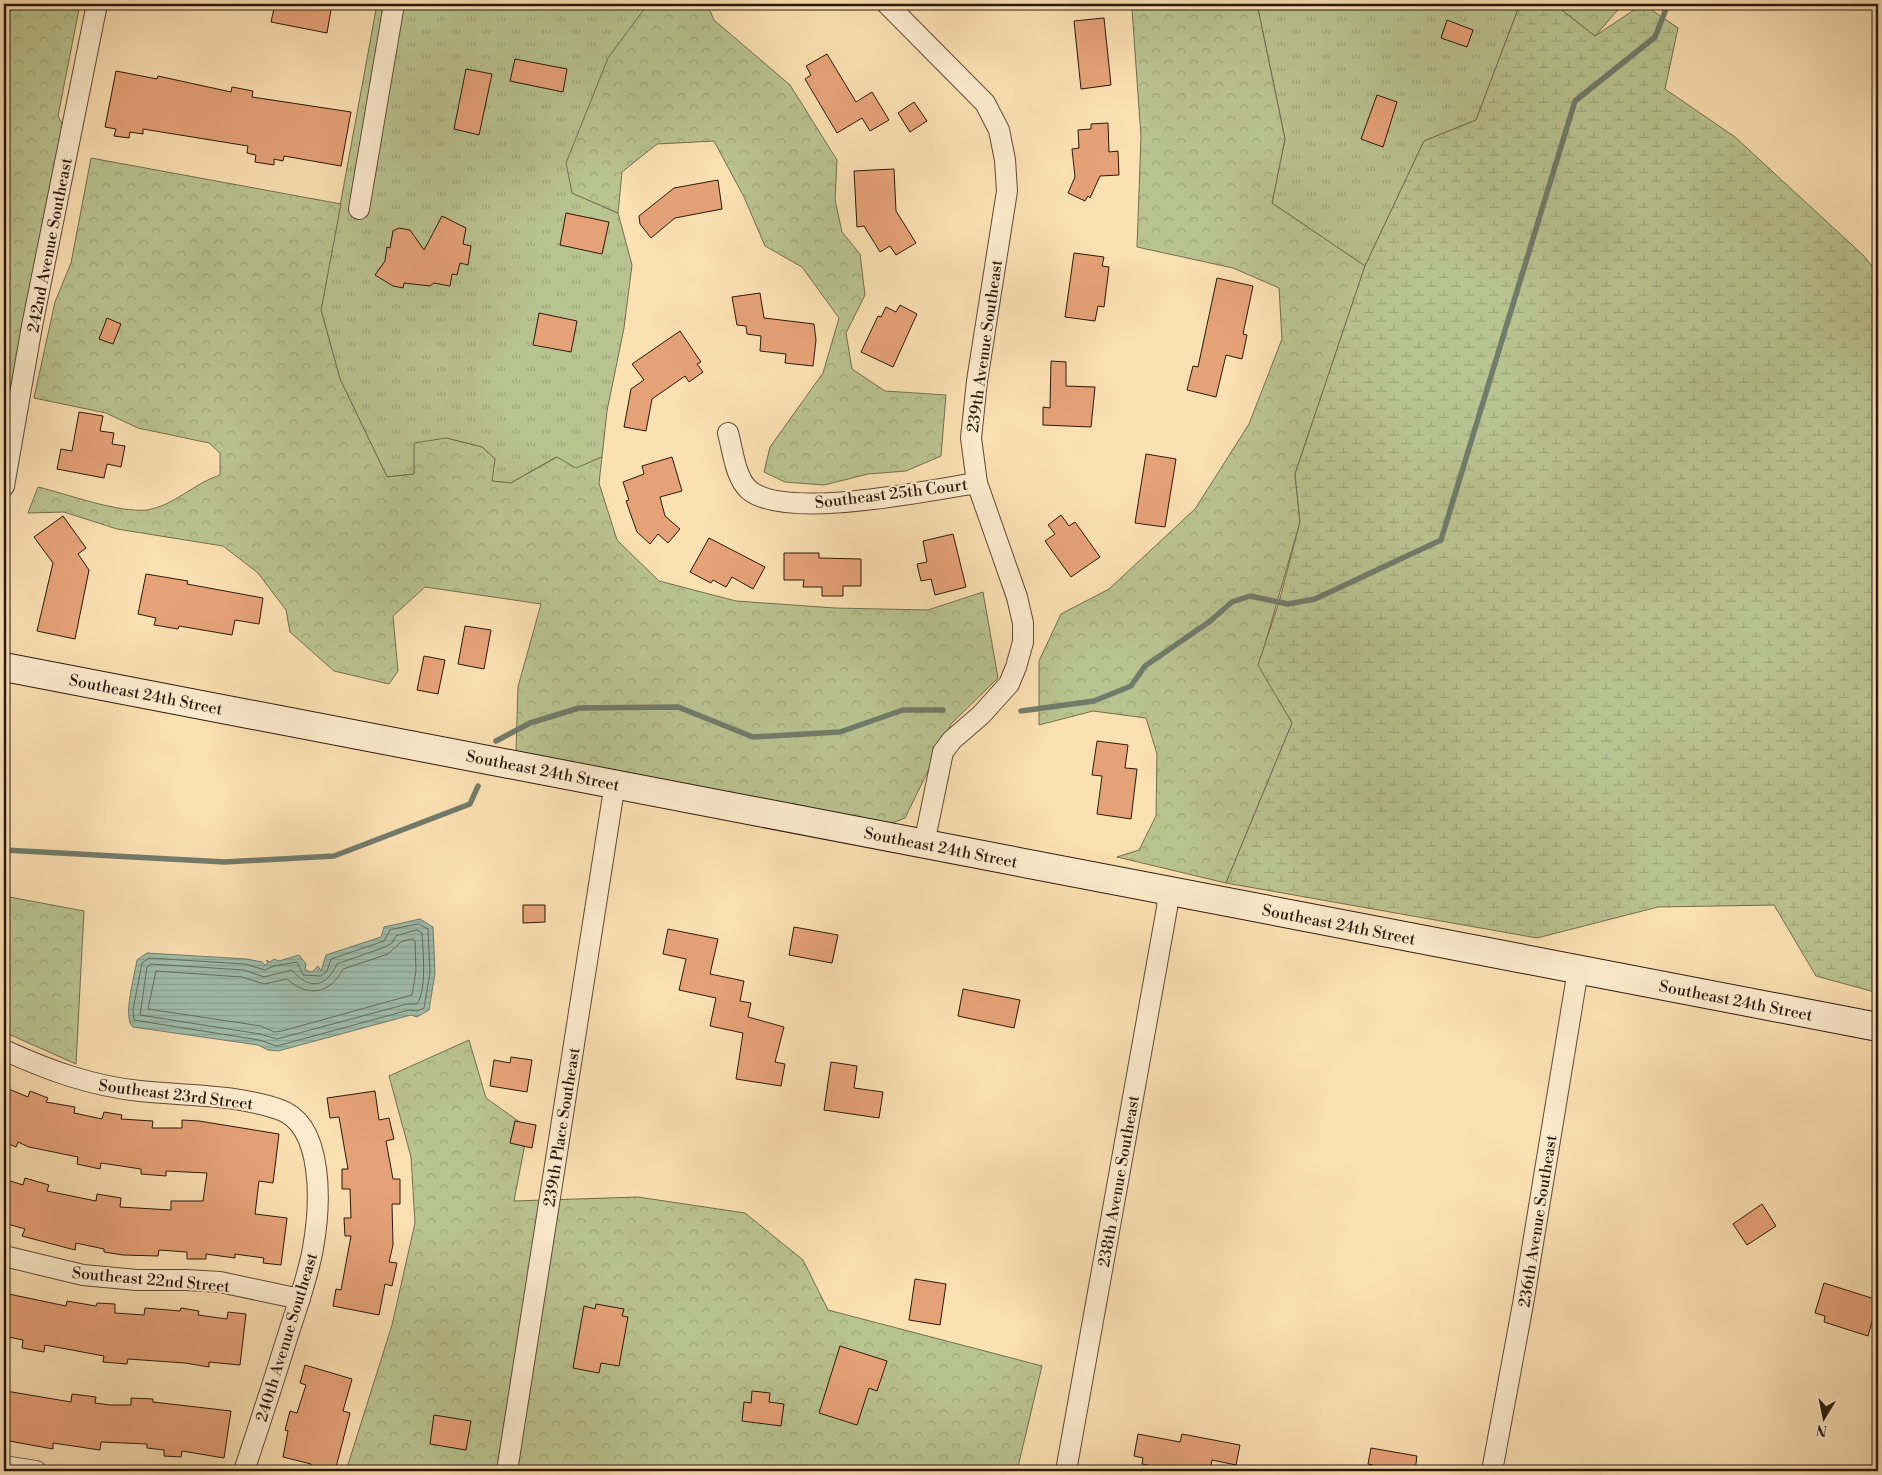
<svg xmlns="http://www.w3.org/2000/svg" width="1882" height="1475" font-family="'Libre Bodoni',serif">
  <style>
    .grass { fill: url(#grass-tufts); stroke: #726e4e }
    .forest { fill: url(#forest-crowns); stroke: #726e4e }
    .wetland { fill: url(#wetland-marsh); stroke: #726e4e }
    .water { fill: url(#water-rules); stroke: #717b6b }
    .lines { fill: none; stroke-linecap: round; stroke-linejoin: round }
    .shore { stroke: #656a5b; stroke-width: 1 }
    .stream { stroke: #717b6b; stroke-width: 5.5 }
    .building { fill: #e6a277; stroke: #2b180c }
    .street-casing { stroke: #5f4a36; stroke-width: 22 }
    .secondary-casing { stroke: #2b180c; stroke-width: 30 }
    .street { stroke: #fcebcd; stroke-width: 20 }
    .secondary { stroke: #fcebcd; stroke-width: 28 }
    .labels { text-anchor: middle; stroke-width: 4; stroke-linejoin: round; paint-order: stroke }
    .street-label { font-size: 16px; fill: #2b180c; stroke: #fcebcd }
  </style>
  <defs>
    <pattern id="grass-tufts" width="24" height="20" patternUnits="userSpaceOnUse" patternTransform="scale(1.25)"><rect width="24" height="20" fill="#b9c390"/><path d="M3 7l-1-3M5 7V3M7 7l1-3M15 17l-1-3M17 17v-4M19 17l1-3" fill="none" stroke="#9fa77b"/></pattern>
    <pattern id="forest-crowns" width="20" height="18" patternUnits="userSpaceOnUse" patternTransform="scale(1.25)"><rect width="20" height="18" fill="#b9c390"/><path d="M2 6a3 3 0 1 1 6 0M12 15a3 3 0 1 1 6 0" fill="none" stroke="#9fa77b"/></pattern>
    <pattern id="wetland-marsh" width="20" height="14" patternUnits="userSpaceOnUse" patternTransform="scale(1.25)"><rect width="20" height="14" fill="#b9c390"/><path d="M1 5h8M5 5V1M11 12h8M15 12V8" fill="none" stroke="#9fa77b"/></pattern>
    <pattern id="water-rules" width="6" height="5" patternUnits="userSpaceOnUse" patternTransform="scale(1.25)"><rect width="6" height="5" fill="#9fbdaa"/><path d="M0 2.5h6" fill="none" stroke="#89a291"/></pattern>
  </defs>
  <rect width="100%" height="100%" fill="#fbe0b2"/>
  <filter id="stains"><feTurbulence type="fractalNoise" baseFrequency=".004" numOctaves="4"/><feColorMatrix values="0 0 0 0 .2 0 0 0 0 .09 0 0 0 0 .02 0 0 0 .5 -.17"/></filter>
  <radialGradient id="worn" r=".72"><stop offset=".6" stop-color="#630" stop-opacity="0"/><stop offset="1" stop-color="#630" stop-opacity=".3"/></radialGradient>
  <g class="grass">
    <path d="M377 4H648L645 7 572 193 618 213 632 265 624 328 607 411 602 457 576 469 556 457 511 483 491 481 495 459 482 447 446 438 414 474 387 477 340 379 321 310Z"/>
    <path d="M1257 4H1520L1476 120 1424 141 1365 266 1272 203 1285 139Z"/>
  </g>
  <g class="forest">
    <path d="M4 4H80L58 116 65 129 4 439Z"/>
    <path d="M648 4H707L714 20 790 85 837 160 835 200 842 232 860 254 865 295 846 333 852 369 885 391 946 395 941 456 906 471 868 474 824 485 785 482 764 472 770 447 823 373 839 318 802 267 765 246 744 197 714 141 657 144 622 172 618 213 572 193 566 163 608 58Z"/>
    <path d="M1117 4H1257L1285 139 1272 203 1365 266 1295 474 1300 522 1259 665 1292 723 1226 883 1117 857 1139 850 1156 816 1157 754 1146 718 1093 711 1039 725V661L1061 614 1109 589 1195 509 1249 424 1282 339 1279 288 1233 268 1137 247 1141 137 1132 9Z"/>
    <path d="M1554 4H1623L1595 36Z"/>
    <path d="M91 158 341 204 321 310 340 379 387 477 414 474V443L446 438 482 447 495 459 492 481 511 483 557 457 576 468 602 457 599 483 617 540 659 581 736 601 835 608 928 610 983 592 998 678 951 724 905 818 887 825 516 751 518 687 541 604 425 587 393 616 398 671 389 684 334 671 290 632 286 610 258 573 223 546 117 529 64 512 28 513 38 487C67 494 118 513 147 510 174 506 194 483 220 475V453L209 443 138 428 106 413 34 398 55 302 71 263Z"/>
    <path d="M4 896 84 911 76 1064 4 1032Z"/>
    <path d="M469 1040 486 1098 528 1128 514 1201 638 1197 745 1213 803 1260 828 1310 1042 1366 1017 1471H346L392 1325 415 1223 411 1157 389 1076Z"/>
  </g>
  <path class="wetland" d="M1520 4H1554L1595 36 1643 4 1678 28 1665 89 1735 137 1865 257 1878 275V993L1816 976 1774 905 1658 907 1537 938 1226 883 1292 723 1258 665 1279 602 1300 522 1295 474 1365 266 1424 141 1476 120Z"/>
  <path class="water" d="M420 919 433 927 435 973 429 1010 417 1017 411 1015 278 1051 268 1050 258 1045 133 1027C122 1018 135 974 137 960L147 953 247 959 262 962 265 965 268 963 266 960 270 962 274 959 279 961 299 955 306 964 305 970 312 972 318 966 321 971 326 955 381 937 384 927Z"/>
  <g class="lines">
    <g class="shore">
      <path d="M419 924 428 929 430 973 424 1008 417 1011 409 1010 277 1046 259 1040 134 1020 133 1010 142 963 149 958 245 964 265 970 274 966 297 962 303 975 321 976 327 971 331 959 384 941 390 930Z"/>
      <path d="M417 930 422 933C423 952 427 989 417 1004H407L277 1039 260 1034 140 1015 147 967 151 964 244 970 264 977 292 970C309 990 326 988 337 964L385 947 392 943 396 936Z"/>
      <path d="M412 939 415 941 416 971 412 995 282 1031 274 1032 261 1026 148 1009 156 971 242 977 264 984 287 979C308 998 330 994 343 969L388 954 401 942Z"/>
    </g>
    <g class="stream">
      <path d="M1021 711 1094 701 1131 686 1145 666 1209 622 1232 602 1250 596 1288 604 1315 599 1441 540 1575 101 1655 37 1668 4"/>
      <path d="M496 741 530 723 579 708 678 707 753 737 840 732 903 710H943"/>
      <path d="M4 850 225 862 334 856 470 804 478 786"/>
    </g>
  </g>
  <g class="building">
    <path d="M275 4H332L327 33 271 22Z"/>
    <path d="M1104 18 1111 85 1081 89 1074 21Z"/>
    <path d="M1447 20 1473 30 1467 47 1441 38Z"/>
    <path d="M827 54 856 102 872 92 889 120 870 131 862 118 837 133 805 79 811 75 806 66Z"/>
    <path d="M515 59 567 69 563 92 510 81Z"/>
    <path d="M466 69 492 74 479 135 454 129Z"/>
    <path d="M116 71 157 79 158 76 231 92 232 87 253 91 252 97 351 112 341 166 284 156 283 161 274 159V165L255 162 256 155 247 153 248 146 143 129V134L130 132 129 138 114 136 116 129 105 127Z"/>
    <path d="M1377 95 1397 102 1383 147 1361 139Z"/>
    <path d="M914 102 927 121 910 132 898 113Z"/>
    <path d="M1108 123 1109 152 1118 151 1119 175 1100 176 1090 198 1088 196 1085 201 1068 193 1075 177 1072 149 1079 148 1078 130 1091 129V124Z"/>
    <path d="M894 169 896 211 916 243 896 255 890 246 880 252 864 226 857 227 854 171Z"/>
    <path d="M718 180 722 209 675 218 651 238 640 224 639 216 674 188Z"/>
    <path d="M566 213 609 222 602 254 560 245Z"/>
    <path d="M442 216 466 228 463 244 471 246 468 265 460 263 457 275 452 274 450 286 434 283 430 286 404 283 403 288 393 286 375 275 385 261 387 247 390 248 393 231 399 228 410 230 424 250Z"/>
    <path d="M1074 253 1104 257 1102 266 1109 267 1104 307 1098 306 1095 321 1065 317Z"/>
    <path d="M1217 278 1253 286 1243 334 1247 335 1242 359 1226 355 1216 397 1187 390 1193 366 1198 367Z"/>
    <path d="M760 293 764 318 814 324 816 340 813 366 785 363 786 354 760 351 761 336 747 334 746 326 737 325 732 297Z"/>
    <path d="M900 305 917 314 893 367 861 352 878 316 881 317 886 307 896 312Z"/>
    <path d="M539 313 577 321 571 352 533 345Z"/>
    <path d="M107 318 121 324 113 344 99 339Z"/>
    <path d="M680 331 701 362 697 364 703 372 689 382 685 376 652 399 646 431 624 427 631 389 644 380 632 364Z"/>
    <path d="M1051 361 1066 362V386L1095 387 1091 427 1043 425V407L1050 408Z"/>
    <path d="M79 412 103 416 100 431 114 433 112 444 125 446 121 467 107 464 104 478 57 469 61 449 72 451Z"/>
    <path d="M1146 454 1176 459 1165 527 1135 523Z"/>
    <path d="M672 457 682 491 660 497 665 516 680 529 668 543 658 534 650 544 637 532 626 501 629 500 623 482 644 474 642 466Z"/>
    <path d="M1061 515 1069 526 1075 522 1100 557 1071 577 1045 541 1055 534 1048 525Z"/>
    <path d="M63 516 86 548 78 554 89 570 75 639 37 631 53 563 34 537Z"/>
    <path d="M953 534 966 587 935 595 931 579 921 581 917 564 927 562 923 541Z"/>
    <path d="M709 538 765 567 753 589 732 577 726 587 713 580 711 583 690 572Z"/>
    <path d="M784 553H819V558L861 559V586H843V596H822V587H803L804 580H784Z"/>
    <path d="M146 574 188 581 187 584 263 598 259 624 235 620 232 635 179 626 178 629 154 625 156 618 138 614Z"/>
    <path d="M465 626 491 630 484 669 458 664Z"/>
    <path d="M424 656 445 660 438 694 417 690Z"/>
    <path d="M1097 741 1128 745 1125 768 1137 769 1131 819 1097 814 1102 776 1092 775Z"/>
    <path d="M523 905H545V922L523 923Z"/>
    <path d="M794 927 838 935 832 963 789 955Z"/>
    <path d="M668 929 718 939 710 974 744 981 740 1001 751 1003 748 1017 784 1027 775 1062 785 1064 781 1086 736 1079 743 1033 710 1026 716 998 679 990 686 959 663 954Z"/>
    <path d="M963 989 1020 1000 1014 1028 958 1016Z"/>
    <path d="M511 1057 532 1060 527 1092 490 1086 494 1060 510 1063Z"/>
    <path d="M831 1062 857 1066 854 1088 883 1092 879 1118 824 1110Z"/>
    <path d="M4 1087 28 1097 30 1091 48 1098 46 1102 75 1107 74 1113 102 1119 104 1112 122 1115 121 1119 153 1121 152 1128H182V1120L199 1121 279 1134 273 1183 259 1181 255 1214 287 1218 281 1265 263 1263 264 1258 235 1254V1258L206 1254V1259H187V1252L159 1250 158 1256 123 1255 104 1252V1249L76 1243 75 1250 22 1236 25 1229 4 1223V1179L23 1185 25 1178 49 1185 47 1191 96 1201 97 1194 121 1198 120 1207 171 1210V1201H203L207 1173 166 1171V1176L141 1174V1169L101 1163 100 1169 77 1164 78 1157 29 1147 18 1142 16 1147 4 1142Z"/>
    <path d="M375 1091 379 1120 389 1118 394 1139 386 1141 393 1179H400V1204H392L393 1245 389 1262 397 1263 392 1286 385 1284 379 1315 333 1306 336 1289 341 1290 351 1236H345L344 1218H351L350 1189H342V1169H348L339 1117 330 1118 327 1098Z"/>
    <path d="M515 1121 536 1125 532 1148 510 1143Z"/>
    <path d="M1762 1204 1776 1226 1747 1245 1733 1224Z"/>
    <path d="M915 1279 946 1284 940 1325 909 1320Z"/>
    <path d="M1824 1283 1878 1300 1868 1336 1824 1322 1825 1316 1815 1313Z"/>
    <path d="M4 1293 66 1306 67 1301 96 1306 97 1303 115 1304V1313L144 1315 145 1308 180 1311 181 1308 199 1311 198 1315 227 1319 228 1312 246 1314 240 1365 209 1362V1367L185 1363 128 1359 127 1364 103 1362 104 1356 45 1345 44 1352 22 1348 23 1340 4 1336Z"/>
    <path d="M596 1304 624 1309 622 1316 628 1317 619 1366 601 1363 599 1373 573 1368 584 1306 595 1309Z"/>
    <path d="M840 1346 887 1361 877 1391 869 1388 857 1425 819 1413Z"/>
    <path d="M305 1365 352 1379 343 1411 350 1413 335 1471H310L311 1464 283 1457 288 1431 285 1430 290 1411 297 1413 306 1385 300 1383Z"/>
    <path d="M6 1391 71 1402 72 1394 96 1397 95 1403 110 1405H131V1398L153 1399V1402L231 1411 224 1458 182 1451 181 1457 164 1456V1450L147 1448V1444L101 1442 100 1450 53 1443V1449L4 1440Z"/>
    <path d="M752 1391 770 1393 769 1402 784 1404 781 1426 742 1421 744 1402 751 1403Z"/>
    <path d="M434 1415 471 1421 466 1450 430 1444Z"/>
    <path d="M1138 1434 1180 1442 1182 1434 1240 1445 1236 1465 1212 1460 1210 1471H1179L1142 1464 1143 1458 1134 1456Z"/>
    <path d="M1371 1448 1417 1456 1415 1471H1372L1373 1465 1368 1464Z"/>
  </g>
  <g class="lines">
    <defs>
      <g id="street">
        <path d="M887 4 985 103 999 130 1005 160 1007 191 977 381 971 438 977 483 1017 597 1023 623V642L1016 667 1009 684 981 715 952 740 943 752 924 844"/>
        <path d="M359 209 394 4"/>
        <path d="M728 433C733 451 735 477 749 490 787 521 928 490 977 483"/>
        <path d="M4 486 32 326 97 4"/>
        <path d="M4 1050C48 1070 91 1086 140 1091 186 1096 234 1094 278 1109 326 1124 320 1209 313 1248 308 1277 297 1307 288 1335 274 1380 259 1426 244 1471"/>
        <path d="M4 1256 83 1275 137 1280H186L220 1282 300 1299"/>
        <path d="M4 1466 36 1471"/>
        <path d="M507 1471 615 783"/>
        <path d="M1066 1471 1167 908 1168 891"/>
        <path d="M1492 1471 1523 1304 1578 970"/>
      </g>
      <path id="secondary" d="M4 667 1878 1027"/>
    </defs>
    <use href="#street" class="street-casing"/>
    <use href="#secondary" class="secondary-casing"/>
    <use href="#street" class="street"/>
    <use href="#secondary" class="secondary"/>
  </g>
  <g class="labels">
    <g class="street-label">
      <text transform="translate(49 245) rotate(-79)" y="6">242nd Avenue Southeast</text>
      <text transform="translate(984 346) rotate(-82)" y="6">239th Avenue Southeast</text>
      <text transform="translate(891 493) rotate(-7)" y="6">Southeast 25th Court</text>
      <text transform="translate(146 694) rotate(11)" y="6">Southeast 24th Street</text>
      <text transform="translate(543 770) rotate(11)" y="6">Southeast 24th Street</text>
      <text transform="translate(941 847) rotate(11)" y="6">Southeast 24th Street</text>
      <text transform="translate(1339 924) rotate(11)" y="6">Southeast 24th Street</text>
      <text transform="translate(1736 1000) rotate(11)" y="6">Southeast 24th Street</text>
      <text transform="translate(176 1094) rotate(7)" y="6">Southeast 23rd Street</text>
      <text transform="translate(561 1127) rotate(-81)" y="6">239th Place Southeast</text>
      <text transform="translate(1118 1181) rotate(-80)" y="6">238th Avenue Southeast</text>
      <text transform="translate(1537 1221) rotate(-81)" y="6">236th Avenue Southeast</text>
      <text transform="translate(151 1279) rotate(5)" y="6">Southeast 22nd Street</text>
      <text transform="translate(286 1337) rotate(-73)" y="6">240th Avenue Southeast</text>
    </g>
  </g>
  <rect width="1882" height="1475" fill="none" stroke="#fbe0b2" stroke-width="20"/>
  <rect x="5" y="5" width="1872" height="1465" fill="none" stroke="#2b180c" stroke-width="2.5"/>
  <rect x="10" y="10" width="1862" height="1455" fill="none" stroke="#2b180c"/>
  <g transform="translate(1824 1418) rotate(190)" stroke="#fcebcd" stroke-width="4" paint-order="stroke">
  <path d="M0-4L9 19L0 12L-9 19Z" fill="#2b180c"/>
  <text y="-8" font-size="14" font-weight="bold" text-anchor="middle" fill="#2b180c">N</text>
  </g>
  <rect width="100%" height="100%" filter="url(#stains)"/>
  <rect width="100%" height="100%" fill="url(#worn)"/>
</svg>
